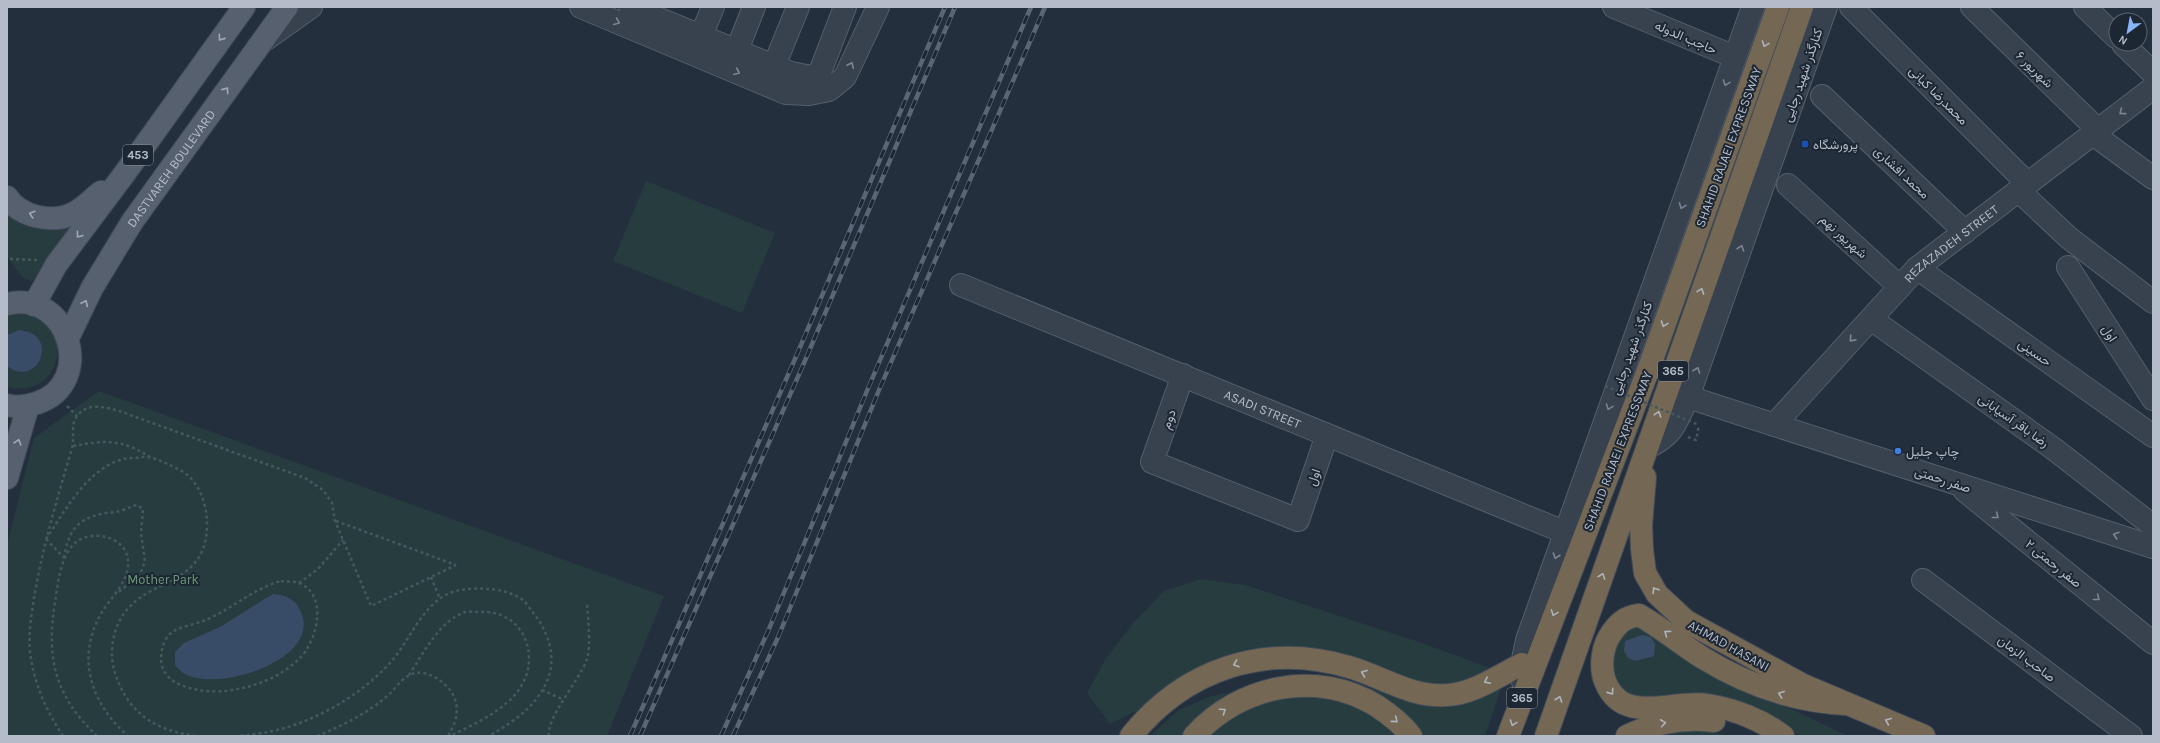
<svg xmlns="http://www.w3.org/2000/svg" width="2160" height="743" font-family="Karla,Vazirmatn,sans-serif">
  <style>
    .green { fill: #263c3f }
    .water { fill: #394c67 }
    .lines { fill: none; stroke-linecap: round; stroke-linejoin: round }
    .minor-casing { stroke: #565f6c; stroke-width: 24 }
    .major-casing { stroke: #414a57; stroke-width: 24 }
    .highway-casing { stroke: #434c59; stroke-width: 24 }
    .path { stroke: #44595c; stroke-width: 2.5; stroke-dasharray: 3 3; stroke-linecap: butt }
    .minor { stroke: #38414e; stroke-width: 22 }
    .major { stroke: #56606e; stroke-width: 22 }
    .highway { stroke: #746855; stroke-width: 22 }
    .rail-casing { stroke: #5a6575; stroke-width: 4.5 }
    .rail { stroke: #1d2633; stroke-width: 3; stroke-dasharray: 9; stroke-linecap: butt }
    .path-bridge { stroke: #44595c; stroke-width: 2.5; stroke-dasharray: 3 3; stroke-linecap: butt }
    .oneway { stroke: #7c8592 }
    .oneway2 { stroke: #a1aab7 }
    .oneway3 { stroke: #aeb4bd }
    .transit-dot { fill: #1a4fb4; stroke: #1d2633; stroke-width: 1.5 }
    .shop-dot { fill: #3f7fe0; stroke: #1d2633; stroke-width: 1.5 }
    .labels { text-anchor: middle; stroke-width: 4; stroke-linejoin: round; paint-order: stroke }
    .shield { fill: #1d2633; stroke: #878f9c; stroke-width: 1 }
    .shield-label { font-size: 12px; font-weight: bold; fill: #b4bcc9 }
    .street-label { font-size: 13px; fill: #b4bcc9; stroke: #1d2633 }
    .poi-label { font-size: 13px; fill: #b4bcc9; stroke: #1d2633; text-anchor: start }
    .park-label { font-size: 13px; fill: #6b9a76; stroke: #1d2633 }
  </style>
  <rect width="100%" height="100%" fill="#242f3e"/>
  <g class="green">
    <path d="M646 181 775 233 742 313 613 261Z"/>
    <path d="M7 205 82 213 37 277 31 281 22 277 7 256Z"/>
    <path d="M15 313C78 315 68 400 7 387V366L13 370 27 330H19L7 335V315Z"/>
    <path d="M99 391 664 596 607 736H7V545L34 438Z"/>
    <path d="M1201 579 1245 585 1419 642 1490 668 1468 682 1439 687 1252 653 1213 661 1179 681 1146 706 1110 724 1087 693 1105 660 1133 623 1164 591Z"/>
    <path d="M1639 626 1762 695 1848 736H1799L1787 725 1758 711 1642 700C1635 697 1626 694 1620 688 1607 674 1610 635 1630 628 1632 626 1636 626 1639 626Z"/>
    <path d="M1505 676 1485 736H1422L1401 712 1367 687 1412 702Z"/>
    <path d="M1228 692 1198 717 1183 736H1150L1179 710 1209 697Z"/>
    <path d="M1291 697C1331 698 1368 702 1394 736H1209L1218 726 1261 702Z"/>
    <path d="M1697 730 1734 736H1652Z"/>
  </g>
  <g class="water">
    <path d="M19 330C61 333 38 390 7 366V335Z"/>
    <path d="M273 594C285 595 294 598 300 610 325 658 220 693 185 674 181 672 178 668 175 665V652L184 643 220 627Z"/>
    <path d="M1642 635 1651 637 1655 645 1654 656 1636 661 1628 658 1624 651 1625 641Z"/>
  </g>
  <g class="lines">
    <defs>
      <g id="minor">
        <path d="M581 7 786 93 809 94 829 90 845 77 878 7"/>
        <path d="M630 7 791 73 811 77 820 72 845 7"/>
        <path d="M1614 7 1735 57"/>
        <path d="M1851 7 2028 184"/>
        <path d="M1972 7 2098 130"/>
        <path d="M2085 7 2116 37"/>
        <path d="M701 36 713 7"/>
        <path d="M266 39 311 7"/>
        <path d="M2123 44 2153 73"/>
        <path d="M737 50 754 7"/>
        <path d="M774 66 798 7"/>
        <path d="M1822 96 1965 232"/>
        <path d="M2093 134 2153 178"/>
        <path d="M1788 185 1900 287"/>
        <path d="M2019 191 2069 238 2153 302"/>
        <path d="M2068 267 2153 399"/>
        <path d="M1917 268 2153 436"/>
        <path id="s1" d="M961 285 1564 532"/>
        <path d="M1871 319 2054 449 2153 526"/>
        <path d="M1183 375 1152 462 1298 520 1327 435"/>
        <path d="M1688 397 2153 547"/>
        <path id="s2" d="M1774 425 1917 268 2153 88"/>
        <path d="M1648 447C1674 435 1676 422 1688 397L1826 7"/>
        <path d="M1965 491 2153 643"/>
        <path d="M1923 580 2131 736"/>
        <path d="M1523 682 1522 664 1527 640 1753 7"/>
      </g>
      <g id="major">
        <path d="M7 197C20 217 53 224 74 213 84 208 92 199 101 192"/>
        <path d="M7 304C69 289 97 383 37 403 27 406 17 408 7 405"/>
        <path d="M34 305 56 265 125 173 244 7"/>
        <path id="s3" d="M68 338 92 288 132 222 287 7"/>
        <path d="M7 478 28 406"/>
      </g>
      <g id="highway">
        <path d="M1645 477 1641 525 1642 549 1645 573 1657 594 1686 621 1803 685 1924 736"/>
        <path d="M1131 736C1185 669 1265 642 1349 667 1381 676 1411 698 1447 695 1473 694 1500 675 1522 664"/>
        <path d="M1194 736C1240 685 1317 669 1377 706 1389 714 1402 724 1411 736"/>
        <path d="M1508 736 1649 368 1778 7"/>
        <path d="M1546 736 1802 7"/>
        <path d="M1627 736C1654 723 1684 717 1714 721"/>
        <path d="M1783 736C1762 720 1734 709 1708 705 1672 699 1623 727 1605 681 1600 668 1602 649 1609 637 1617 624 1624 617 1639 615 1662 628 1681 644 1703 658 1747 685 1795 702 1847 704"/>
      </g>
    </defs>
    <use href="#minor" class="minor-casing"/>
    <use href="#major" class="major-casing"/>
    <use href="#highway" class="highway-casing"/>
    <g class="path">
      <path d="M10 259 37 260"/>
      <path d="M67 406 77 416"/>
      <path d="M1688 437 1696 440 1699 425"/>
      <path d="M73 446C105 440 122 439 150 457"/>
      <path d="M336 521 456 565"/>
      <path d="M46 539C65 511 86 471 120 460 125 458 131 458 136 458 142 457 147 456 152 458 161 460 169 465 178 469 198 478 207 503 207 524 207 587 149 576 123 615 112 631 109 655 115 673 136 740 202 742 262 733 308 726 358 698 390 663 411 640 425 595 461 590 480 587 503 588 520 598 524 600 528 606 531 610 547 629 558 656 547 681 536 707 513 722 489 736"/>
      <path d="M46 539 64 558"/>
      <path d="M64 558C68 533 75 520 101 514 108 512 116 513 123 510 128 508 132 506 137 505L143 509 141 533 145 561 140 575 116 594"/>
      <path d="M431 577 440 599"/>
      <path d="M281 581C286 582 294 581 299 583 329 595 317 642 299 659 278 679 254 687 226 691 203 693 161 688 161 659 161 651 163 643 168 636 175 627 193 625 203 621 231 610 252 589 281 581Z"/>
      <path d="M299 583 318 569 343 540"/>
      <path d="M409 675C423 654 439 621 465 612 469 611 475 612 480 612 522 609 542 655 520 688 506 710 473 725 450 736"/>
      <path d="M542 690 564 700"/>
      <path d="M63 736C46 710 34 684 30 652 28 633 32 611 35 592 44 542 58 496 72 448 75 437 70 425 77 416 88 402 105 407 119 411L305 478 323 490 332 503 335 521 371 606 456 565"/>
      <path d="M97 736C55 696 46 659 55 602 58 583 60 557 75 543 92 528 128 537 128 562 129 582 111 597 102 612 75 657 91 704 128 736"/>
      <path d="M317 736C342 726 366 714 386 697 394 691 400 680 408 676 423 666 445 681 452 693 461 708 456 723 448 736"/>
      <path d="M549 736C546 718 581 678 587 659 591 647 588 616 587 603"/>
    </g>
    <use href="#minor" class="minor"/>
    <use href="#major" class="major"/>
    <use href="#highway" class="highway"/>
    <defs>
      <g id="rail">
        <path d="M630 736 795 359 945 7"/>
        <path d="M640 736 804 363 955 7"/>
        <path d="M721 736 769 629 869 386 1031 7"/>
        <path d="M733 736 779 635 879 390 1045 7"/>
      </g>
    </defs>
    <use href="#rail" class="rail-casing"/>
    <use href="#rail" class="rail"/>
    <path class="path-bridge" d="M1605 386 1699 425"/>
  </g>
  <defs><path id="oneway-chevron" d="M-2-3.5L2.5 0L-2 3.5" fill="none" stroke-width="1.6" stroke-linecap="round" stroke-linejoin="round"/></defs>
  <g class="oneway">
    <use href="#oneway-chevron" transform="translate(617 22) rotate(23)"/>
    <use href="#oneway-chevron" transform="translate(851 65) rotate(-65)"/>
    <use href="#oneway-chevron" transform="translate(737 72) rotate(23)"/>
    <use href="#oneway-chevron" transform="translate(1726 83) rotate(110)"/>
    <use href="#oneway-chevron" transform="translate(2122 112) rotate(143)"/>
    <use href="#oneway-chevron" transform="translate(1682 206) rotate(110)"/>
    <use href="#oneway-chevron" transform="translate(1741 248) rotate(-71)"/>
    <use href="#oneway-chevron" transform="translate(1852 339) rotate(132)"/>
    <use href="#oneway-chevron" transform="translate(1697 370) rotate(-71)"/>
    <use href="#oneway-chevron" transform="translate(1609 407) rotate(110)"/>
    <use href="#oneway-chevron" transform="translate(1996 516) rotate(39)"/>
    <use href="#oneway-chevron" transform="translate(2116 535) rotate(-162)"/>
    <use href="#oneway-chevron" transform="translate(1556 556) rotate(109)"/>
    <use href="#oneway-chevron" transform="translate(2097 598) rotate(39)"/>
  </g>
  <g class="oneway2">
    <use href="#oneway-chevron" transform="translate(221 38) rotate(125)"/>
    <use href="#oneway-chevron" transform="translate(226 90) rotate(-55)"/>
    <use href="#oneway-chevron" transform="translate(32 214) rotate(-162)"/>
    <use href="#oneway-chevron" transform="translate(79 235) rotate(127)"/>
    <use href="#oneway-chevron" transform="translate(85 303) rotate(-64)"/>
    <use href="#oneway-chevron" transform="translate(18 442) rotate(-74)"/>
  </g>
  <g class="oneway3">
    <use href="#oneway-chevron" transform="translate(1765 44) rotate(110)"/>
    <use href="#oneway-chevron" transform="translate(1701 291) rotate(-70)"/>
    <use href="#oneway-chevron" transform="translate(1664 324) rotate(110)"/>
    <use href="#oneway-chevron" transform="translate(1658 414) rotate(-72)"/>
    <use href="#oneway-chevron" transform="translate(1602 576) rotate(-71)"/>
    <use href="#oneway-chevron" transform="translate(1655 590) rotate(-122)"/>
    <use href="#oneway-chevron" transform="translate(1554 613) rotate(111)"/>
    <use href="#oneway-chevron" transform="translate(1667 633) rotate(-144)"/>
    <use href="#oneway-chevron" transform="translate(1236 664) rotate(161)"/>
    <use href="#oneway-chevron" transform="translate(1364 673) rotate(-158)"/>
    <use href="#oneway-chevron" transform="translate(1487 681) rotate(153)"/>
    <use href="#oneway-chevron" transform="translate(1611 692) rotate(55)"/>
    <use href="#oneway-chevron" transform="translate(1781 694) rotate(-160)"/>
    <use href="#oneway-chevron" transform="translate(1559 699) rotate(-71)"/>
    <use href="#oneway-chevron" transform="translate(1223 711) rotate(-35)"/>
    <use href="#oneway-chevron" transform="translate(1395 720) rotate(41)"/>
    <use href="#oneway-chevron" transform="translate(1888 721) rotate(-157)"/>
    <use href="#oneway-chevron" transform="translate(1513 723) rotate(110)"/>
    <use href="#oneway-chevron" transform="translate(1663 723) rotate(-8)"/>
  </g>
  <rect class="transit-dot" x="1801" y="140" width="8" height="8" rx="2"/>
  <circle class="shop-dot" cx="1898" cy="451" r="4"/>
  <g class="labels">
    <g class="shield">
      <rect x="123" y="145" width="30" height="20" rx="3"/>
      <rect x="1658" y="361" width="30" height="20" rx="3"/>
      <rect x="1507" y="688" width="30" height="20" rx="3"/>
    </g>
    <g class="shield-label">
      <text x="138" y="159">453</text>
      <text x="1673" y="375">365</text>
      <text x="1522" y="702">365</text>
    </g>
    <g class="street-label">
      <text transform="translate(1686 37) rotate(23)" y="5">حاجب الدوله</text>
      <text transform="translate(2035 69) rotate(44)" y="5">شهریور ۶</text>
      <text transform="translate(1802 75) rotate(-71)" y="5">کنارگذر شهید رجایی</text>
      <text transform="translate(1939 95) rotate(45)" y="5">محمدرضا کیانی</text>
      <text transform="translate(1728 147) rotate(-70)" y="5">SHAHID RAJAEI EXPRESSWAY</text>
      <text dy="5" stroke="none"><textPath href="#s3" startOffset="199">DASTVAREH BOULEVARD</textPath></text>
      <text transform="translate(1902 172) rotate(43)" y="5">محمد افشاری</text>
      <text transform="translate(1844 236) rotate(42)" y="5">شهریور نهم</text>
      <text dy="5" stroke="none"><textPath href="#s2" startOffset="254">REZAZADEH STREET</textPath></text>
      <text transform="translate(2110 333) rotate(57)" y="5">اول</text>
      <text transform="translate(1631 348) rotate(-70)" y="5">کنارگذر شهید رجایی</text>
      <text transform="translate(2035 352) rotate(35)" y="5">حسینی</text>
      <text dy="5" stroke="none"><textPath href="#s1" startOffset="326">ASADI STREET</textPath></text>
      <text transform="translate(1168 419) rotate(-70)" y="5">دوم</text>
      <text transform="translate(2014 420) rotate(35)" y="5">رضا باقر آسیابانی</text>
      <text transform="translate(1617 451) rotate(-69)" y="5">SHAHID RAJAEI EXPRESSWAY</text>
      <text transform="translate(1313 477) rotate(-71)" y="5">اول</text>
      <text transform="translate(1943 479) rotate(18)" y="5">صفر رحمتی</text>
      <text transform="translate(2054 563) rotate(39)" y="5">صفر رحمتی ۲</text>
      <text transform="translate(1729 645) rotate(29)" y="5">AHMAD HASANI</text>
      <text transform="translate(2027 658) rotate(37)" y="5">صاحب الزمان</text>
    </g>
    <g class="poi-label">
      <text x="1813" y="149">پرورشگاه</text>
      <text x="1906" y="456">چاپ جلیل</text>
    </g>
    <g class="park-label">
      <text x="163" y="584">Mother Park</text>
    </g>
  </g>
  <rect width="2160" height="743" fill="none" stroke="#b4bcc9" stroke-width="16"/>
  <g transform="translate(2128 32) rotate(212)"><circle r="19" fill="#1d2633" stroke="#59626f"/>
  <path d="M0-3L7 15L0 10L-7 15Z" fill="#8ab4f8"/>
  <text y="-6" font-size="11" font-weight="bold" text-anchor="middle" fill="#b4bcc9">N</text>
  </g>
</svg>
